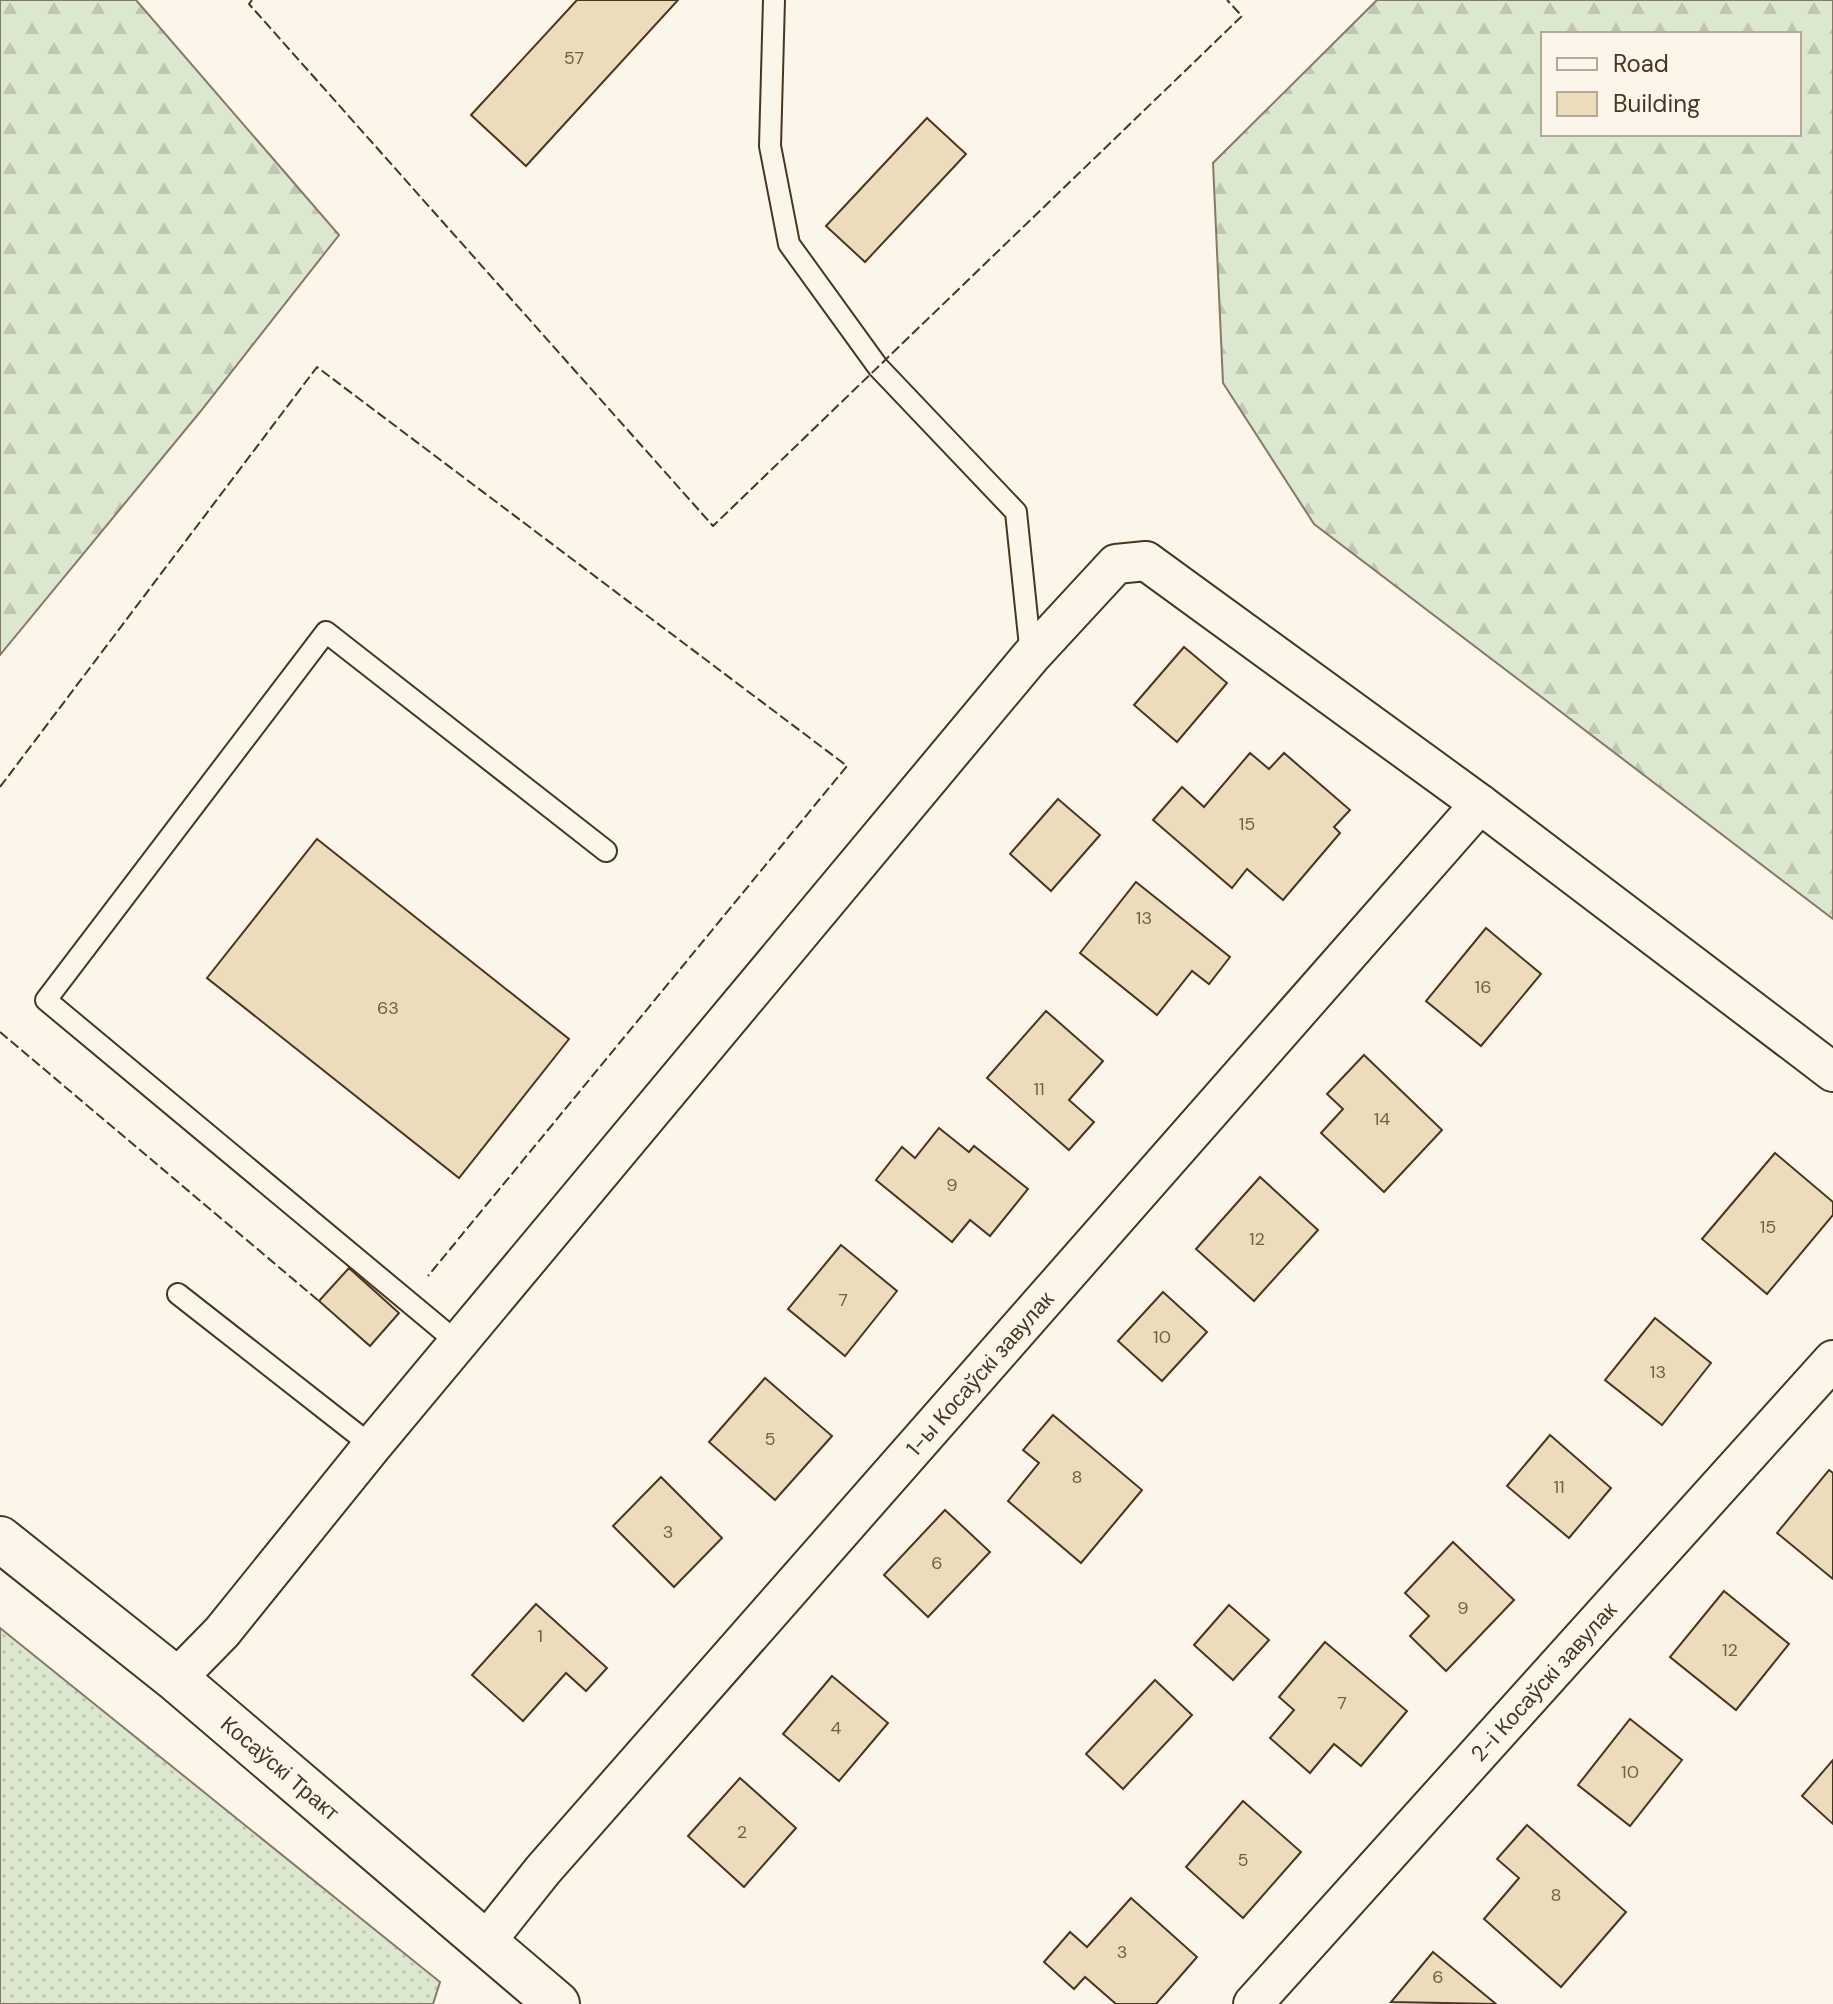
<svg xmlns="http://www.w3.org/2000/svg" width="1833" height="2004" font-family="'DM Sans',sans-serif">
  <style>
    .grass { fill: url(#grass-dots); stroke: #887966; stroke-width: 2 }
    .forest { fill: url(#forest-firs); stroke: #887966; stroke-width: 2; fill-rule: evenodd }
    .building { fill: #ecdcbc; stroke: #4a3520; stroke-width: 2 }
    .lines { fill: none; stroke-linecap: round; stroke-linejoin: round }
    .service-casing { stroke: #4a3520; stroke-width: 24 }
    .minor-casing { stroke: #4a3520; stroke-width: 42 }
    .secondary-casing { stroke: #4a3520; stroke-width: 48 }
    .service { stroke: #fbf6e9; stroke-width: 20 }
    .minor { stroke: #fbf6e9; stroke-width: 38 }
    .secondary { stroke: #fbf6e9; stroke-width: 44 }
    .fence { stroke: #4a3520; stroke-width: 2; stroke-dasharray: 10 4; stroke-linecap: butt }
    .labels { text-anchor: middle; stroke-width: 6; stroke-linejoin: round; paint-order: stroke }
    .number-label { font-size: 18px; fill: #725f47 }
    .street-label { font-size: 22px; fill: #4a3520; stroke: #fbf6e9 }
  </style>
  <defs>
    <pattern id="grass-dots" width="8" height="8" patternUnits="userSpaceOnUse" patternTransform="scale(2)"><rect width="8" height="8" fill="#dce7d0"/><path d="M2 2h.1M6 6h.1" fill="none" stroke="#bec7b2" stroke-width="1.8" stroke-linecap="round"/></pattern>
    <pattern id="forest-firs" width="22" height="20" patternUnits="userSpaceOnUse" patternTransform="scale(2)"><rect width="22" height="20" fill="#dce7d0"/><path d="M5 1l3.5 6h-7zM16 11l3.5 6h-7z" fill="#bec7b2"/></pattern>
  </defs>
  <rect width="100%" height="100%" fill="#fbf6e9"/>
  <path class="grass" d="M0 1628 440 1982 433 2004H0Z"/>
  <g class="forest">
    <path d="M0 0H136L339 235 200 412 0 655Z"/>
    <path d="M1377 0H1833V919L1314 524 1223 383 1213 163ZM1799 34V134H1543V34Z"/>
  </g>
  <g class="building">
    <path d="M577 0H678L526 166 471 115Z"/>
    <path d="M927 118 966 154 865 262 826 226Z"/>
    <path d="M1184 647 1227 683 1177 742 1134 705Z"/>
    <path d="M1250 753 1269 769 1284 753 1350 810 1334 827 1340 833 1283 900 1247 869 1232 888 1153 820 1182 787 1204 807Z"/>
    <path d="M1058 799 1100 835 1051 891 1010 854Z"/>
    <path d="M317 839 569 1039 459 1178 207 978Z"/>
    <path d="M1136 882 1230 957 1209 984 1192 971 1157 1015 1080 953Z"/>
    <path d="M1486 928 1541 974 1481 1046 1426 1001Z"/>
    <path d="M1046 1011 1103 1061 1069 1100 1094 1122 1069 1150 987 1078Z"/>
    <path d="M1364 1055 1442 1130 1384 1192 1321 1133 1343 1109 1327 1094Z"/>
    <path d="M939 1128 969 1152 974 1146 1028 1189 990 1236 970 1220 952 1242 876 1180 902 1147 915 1158Z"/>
    <path d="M1775 1153 1833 1202V1215L1767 1294 1702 1239Z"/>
    <path d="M1260 1177 1318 1230 1254 1301 1196 1249Z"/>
    <path d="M841 1245 897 1291 845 1356 788 1309Z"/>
    <path d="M349 1268 399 1313 370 1346 319 1301Z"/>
    <path d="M1163 1292 1207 1332 1162 1381 1118 1341Z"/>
    <path d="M1655 1318 1711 1363 1662 1425 1605 1380Z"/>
    <path d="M765 1378 832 1436 775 1500 709 1442Z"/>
    <path d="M1053 1415 1142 1490 1081 1563 1008 1501 1039 1463 1023 1450Z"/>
    <path d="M1550 1435 1611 1488 1569 1538 1507 1486Z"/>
    <path d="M1829 1470 1833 1473V1579L1777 1533Z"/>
    <path d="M661 1477 722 1538 674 1587 613 1526Z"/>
    <path d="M945 1510 990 1552 928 1617 884 1575Z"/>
    <path d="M1453 1542 1514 1600 1446 1671 1410 1636 1429 1616 1405 1593Z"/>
    <path d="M1724 1591 1789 1644 1736 1710 1670 1657Z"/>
    <path d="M536 1604 607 1668 586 1691 566 1673 523 1721 472 1675Z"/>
    <path d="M1229 1605 1269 1640 1233 1680 1194 1645Z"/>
    <path d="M1325 1642 1407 1711 1361 1766 1334 1744 1310 1773 1270 1738 1294 1710 1279 1697Z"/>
    <path d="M832 1676 888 1723 839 1781 783 1734Z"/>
    <path d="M1155 1680 1192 1715 1123 1789 1086 1754Z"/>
    <path d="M1630 1719 1682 1760 1630 1826 1578 1785Z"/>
    <path d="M1833 1760V1824L1802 1796Z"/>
    <path d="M740 1778 796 1828 744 1887 688 1836Z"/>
    <path d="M1243 1801 1301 1852 1243 1918 1186 1867Z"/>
    <path d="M1527 1825 1626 1912 1561 1987 1484 1919 1519 1878 1497 1859Z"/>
    <path d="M1131 1898 1197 1957 1156 2004H1116L1085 1977 1074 1989 1044 1962 1070 1932 1087 1947Z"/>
    <path d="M1433 1952 1496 2004 1391 2002Z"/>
  </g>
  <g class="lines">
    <defs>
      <g id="service">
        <path d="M774 0 770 146 789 244 878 367 1016 512 1031 656"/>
        <path d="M178 1294 372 1446"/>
        <path d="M458 1343 46 1000 326 632 606 851"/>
      </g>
      <g id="minor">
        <path d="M176 1679 222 1632 372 1446 1031 656 1116 564 1146 561 1480 804 1833 1072"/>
        <path id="s1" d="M484 1944 543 1870 1480 804"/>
        <path id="s2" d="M1253 2004 1833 1360"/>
      </g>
      <g id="secondary">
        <path id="s3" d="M0 1539 176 1679 557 2004"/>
      </g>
    </defs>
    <use href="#service" class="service-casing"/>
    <use href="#minor" class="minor-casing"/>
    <use href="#secondary" class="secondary-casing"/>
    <use href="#service" class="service"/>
    <use href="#minor" class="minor"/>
    <use href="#secondary" class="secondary"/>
    <g class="fence">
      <path d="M252 0 249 4 713 526 1242 16 1227 0"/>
      <path d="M0 787 317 367 847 766 428 1276"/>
      <path d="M0 1032 319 1301"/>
    </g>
  </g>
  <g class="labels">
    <g class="number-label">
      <text x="574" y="64">57</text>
      <text x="1247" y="830">15</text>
      <text x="1144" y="924">13</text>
      <text x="1483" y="993">16</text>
      <text x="388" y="1014">63</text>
      <text x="1039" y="1095">11</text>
      <text x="1382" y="1125">14</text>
      <text x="952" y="1191">9</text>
      <text x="1768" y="1233">15</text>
      <text x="1257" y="1245">12</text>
      <text x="843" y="1306">7</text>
      <text x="1162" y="1343">10</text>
      <text x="1658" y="1378">13</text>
      <text x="770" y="1445">5</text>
      <text x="1077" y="1483">8</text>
      <text x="1559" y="1493">11</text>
      <text x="668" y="1538">3</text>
      <text x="937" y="1569">6</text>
      <text x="1463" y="1614">9</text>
      <text x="540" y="1642">1</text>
      <text x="1730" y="1656">12</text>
      <text x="1342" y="1709">7</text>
      <text x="836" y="1734">4</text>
      <text x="1630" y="1778">10</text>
      <text x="742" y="1838">2</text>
      <text x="1243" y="1866">5</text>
      <text x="1556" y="1901">8</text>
      <text x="1122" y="1958">3</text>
      <text x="1438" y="1983">6</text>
    </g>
    <g class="street-label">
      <text dy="8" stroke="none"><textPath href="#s1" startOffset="756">1-ы Косаўскі завулак</textPath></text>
      <text dy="8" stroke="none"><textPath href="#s2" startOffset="434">2-і Косаўскі завулак</textPath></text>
      <text dy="8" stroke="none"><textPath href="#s3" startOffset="362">Косаўскі Тракт</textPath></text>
    </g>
  </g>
  <rect x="1541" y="32" width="260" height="104" fill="#fbf6e9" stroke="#b4a999" stroke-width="2"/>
  <rect x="1557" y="58" width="40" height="12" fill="#fbf6e9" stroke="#b4a999" stroke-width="2"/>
  <text x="1613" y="72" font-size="24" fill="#4a3520">Road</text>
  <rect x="1557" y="92" width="40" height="24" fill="#ecdcbc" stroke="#b4a999" stroke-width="2"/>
  <text x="1613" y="112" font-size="24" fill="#4a3520">Building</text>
</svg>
